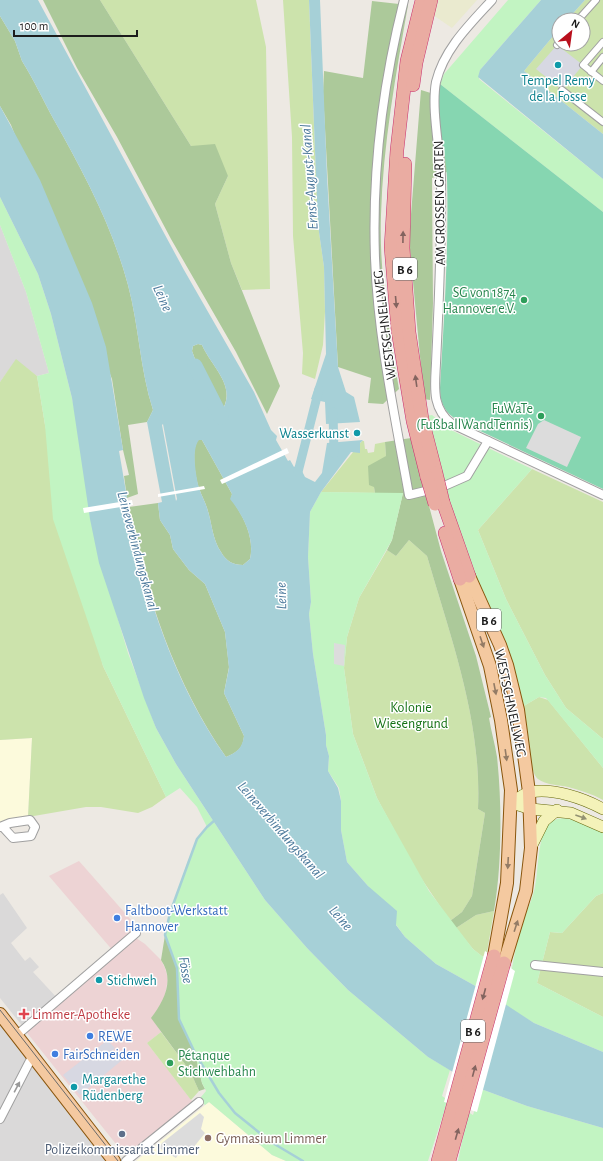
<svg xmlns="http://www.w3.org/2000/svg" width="603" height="1161" font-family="'Alegreya Sans',sans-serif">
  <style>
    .residential { fill: #dad9d9 }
    .commercial { fill: #edd3d4 }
    .education { fill: #fcfadc }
    .farmland { fill: #eaeacf }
    .grass { fill: #cce3ac }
    .forest { fill: #acc99a }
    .park { fill: #c2f4c2 }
    .pitch { fill: #86d6b1 }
    .parking { fill: #dcdcdc }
    .plaza { fill: #d7d8e2 }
    .water { fill: #a6d0d7; fill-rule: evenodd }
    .pier { fill: #fff }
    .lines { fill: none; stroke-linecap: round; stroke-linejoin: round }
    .stream { stroke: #a6d0d7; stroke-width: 2.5 }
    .canal { stroke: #a6d0d7; stroke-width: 9 }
    .river { stroke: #a6d0d7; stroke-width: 15 }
    .pedestrian-casing { stroke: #a0a0a0; stroke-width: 8 }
    .minor-casing { stroke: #a0a0a0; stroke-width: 10 }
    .secondary-casing { stroke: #66690d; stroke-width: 12 }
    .primary-casing { stroke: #89550c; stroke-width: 14 }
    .trunk-casing { stroke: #c93171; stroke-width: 14 }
    .pedestrian { stroke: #fff; stroke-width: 6 }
    .minor { stroke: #fff; stroke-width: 8 }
    .secondary { stroke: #f4f2b9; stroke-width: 11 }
    .primary { stroke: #f4c9a0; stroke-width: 12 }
    .trunk { stroke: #eaaca2; stroke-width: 13 }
    .tram { stroke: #6a6a6a; stroke-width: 1 }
    .trunk-bridge-casing { stroke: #c93171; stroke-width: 14; stroke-linecap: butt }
    .trunk-bridge { stroke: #eaaca2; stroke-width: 13 }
    .oneway { fill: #83645f }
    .oneway2 { fill: #937b65 }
    .oneway3 { fill: #939272 }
    .oneway4 { fill: #999 }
    .culture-dot { fill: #0f9aa8; stroke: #fff; stroke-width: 1.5 }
    .leisure-dot { fill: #2e9e5b; stroke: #fff; stroke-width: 1.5 }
    .shop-dot { fill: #3f7fe0; stroke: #fff; stroke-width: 1.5 }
    .health-dot { fill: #e0444e; stroke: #fff; stroke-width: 1.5 }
    .service-dot { fill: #5c6f8a; stroke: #fff; stroke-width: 1.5 }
    .education-dot { fill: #8d6e63; stroke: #fff; stroke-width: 1.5 }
    .labels { text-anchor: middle; stroke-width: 3; stroke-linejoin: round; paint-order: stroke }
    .shield { fill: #fff; stroke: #606060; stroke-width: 1 }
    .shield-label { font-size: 13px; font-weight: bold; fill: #1c1c1c }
    .culture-label { font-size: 14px; fill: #0d838f; stroke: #fff; text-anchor: start }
    .street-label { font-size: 14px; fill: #1c1c1c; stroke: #fff }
    .leisure-label { font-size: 14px; fill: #27864d; stroke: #fff; text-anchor: end }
    .park-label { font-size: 14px; fill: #147114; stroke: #fff }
    .shop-label { font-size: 14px; fill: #366cbe; stroke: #fff; text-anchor: start }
    .health-label { font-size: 14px; fill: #be3a42; stroke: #fff; text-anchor: start }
    .education-label { font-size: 14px; fill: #785e54; stroke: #fff; text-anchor: start }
    .service-label { font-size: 14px; fill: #4e5e75; stroke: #fff }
    .water-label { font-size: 15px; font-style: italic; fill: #4e7b9d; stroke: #fff }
  </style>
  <rect width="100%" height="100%" fill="#ede9e3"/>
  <g class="residential">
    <path d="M0 225 26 292 49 373 37 376 16 360 0 382Z"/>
    <path d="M3 893 27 928 11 943 25 961 30 957 39 967 33 972 58 999 24 1028 0 998V895Z"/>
    <path d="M0 1016 114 1161H0Z"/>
  </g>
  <g class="commercial">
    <path d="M79 861 139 929 114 952 49 876Z"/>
    <path d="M133 936 145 944 161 960 165 968 168 979 164 1000 152 1018 161 1032 147 1043 195 1105 128 1159 24 1029Z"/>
  </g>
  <g class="education">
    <path d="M32 738 28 817 0 826V740Z"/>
    <path d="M209 1102 272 1155 286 1161H136Z"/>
  </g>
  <path class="farmland" d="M438 0H477L452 28 433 15Z"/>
  <g class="grass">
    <path d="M100 0H256L266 47 270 289 242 290 231 263 215 204 228 176 191 146Z"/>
    <path d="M283 0H309L316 176 318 225 324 267 325 312 323 345 315 379 302 374 303 353 293 236 292 137Z"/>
    <path d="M585 0H603V134L524 71 559 29V44H583V20H567Z"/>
    <path d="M16 359 37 376 45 425 103 666 166 797 152 807 138 813 101 807H86L28 817 32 738 0 740V382Z"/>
    <path d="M362 441H364L365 449H367L368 453 374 452 375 444 385 442 386 456 374 487 375 493 321 492Z"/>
    <path d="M532 469 603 502V739L566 708 545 675 506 599 478 530Z"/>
    <path d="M409 540 427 556C451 639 482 721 478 809L485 813 472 896 462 912 450 921 415 869 377 798 353 734 344 668 347 637 359 598 387 550 396 556Z"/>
    <path d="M539 697 548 700 603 768V800C592 794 580 790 568 787 559 785 546 785 538 779 528 771 524 721 522 707Z"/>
    <path d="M603 893V1017L537 983 550 932 562 933 596 896Z"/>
    <path d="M494 911 487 952 483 957 473 949 456 928 476 915Z"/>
    <path d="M161 1032 190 1071 199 1091 191 1100 147 1043Z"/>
  </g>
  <g class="forest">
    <path d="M43 0H100L191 146 215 144 228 176 215 204 231 263 280 386 267 414 236 352 171 239 117 137 77 68Z"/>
    <path d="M372 1 408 5C396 74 383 144 381 215 379 273 389 331 399 389L383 404 368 403 371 378 338 367 323 92 324 71 363 78Z"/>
    <path d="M0 16 15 41 22 61C34 80 43 100 54 120 84 173 112 226 128 285 139 326 140 370 153 410L147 422 128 425 138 494 127 498 124 476 129 475 123 450 112 379 11 125 0 106Z"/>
    <path d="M421 90 447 98 454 169 432 178 433 303 430 400 424 399 409 239Z"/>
    <path d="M198 344 202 345C211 366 236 385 223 409 207 404 198 366 192 351L193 346Z"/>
    <path d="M411 438 441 551 476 656 491 717 489 718C491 731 495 744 497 757 502 803 502 865 494 911L476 915 456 928 450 921 462 912 472 896 485 813 478 809C482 721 451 639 427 556L409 540 396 556 387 550 392 540 403 493H375L374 487 369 485 368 466 386 456 385 442Z"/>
    <path d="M198 440H202L232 494 231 499C243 515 255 538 250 559L243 565C233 565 226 561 221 552 212 539 212 522 207 508 205 501 201 495 199 488 195 477 191 449 198 440Z"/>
    <path d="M158 503 160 520 170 535 173 549 189 570 205 584 225 632 229 667 224 693 244 736C243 749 237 752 226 757 175 684 145 594 129 507Z"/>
    <path d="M165 935 177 968 179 1019 195 1053 202 1083 205 1089 199 1091 190 1071 151 1018C164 1001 175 980 161 960Z"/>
  </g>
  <g class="park">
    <path d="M508 0H541L480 70 479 79 603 179V212L440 84 444 74Z"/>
    <path d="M0 197 38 274 51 314 72 398 117 616 128 653 156 728 176 764 265 900 307 948 348 990 428 1057 450 1070 442 1096 448 1100 428 1161H286L272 1155 209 1102 205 1105 201 1101V1097L206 1091 202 1083 195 1053 179 1019 177 968 165 935 170 913 188 861 197 839 207 827 197 807 180 788 166 797 103 666 53 519 45 425 37 376 49 373 26 292 0 225Z"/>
    <path d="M432 415 451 430 532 469 478 530 506 599 545 675 566 708 603 739V768L546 698 539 697 522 707 453 516 426 416Z"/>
    <path d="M321 492 403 493 392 540 359 598 347 637 344 668 353 734 377 798 429 891 473 949 510 978 517 942 514 941C520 923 531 906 535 887 541 860 534 803 578 822 586 825 595 828 603 833V893L596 896 562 933 550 932 537 983 603 1017V1052L534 1023 514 1011 488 993 436 964 405 937 368 886 347 862 341 830V801L339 788 328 771 329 756 326 745V735L313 654 309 614 311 602 308 557 310 512Z"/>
    <path d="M481 1089 527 1106 603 1128V1161H458L468 1112 473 1115Z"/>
  </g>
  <path class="pitch" d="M440 84 603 212V489L459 421C445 413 440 404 440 388 444 318 449 248 447 178 446 147 434 115 440 84Z"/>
  <g class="parking">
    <path d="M544 420 581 437 567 467 526 448 538 424Z"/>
    <path d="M334 643 345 645 344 666 334 664Z"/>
    <path d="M200 1113 204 1117 201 1129 205 1133 189 1153 186 1150 182 1155 179 1153 176 1158 159 1148 162 1143Z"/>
  </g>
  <g class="plaza">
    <path d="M557 45 583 65 562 90 536 69Z"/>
    <path d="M114 1035 117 1036 110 1043 115 1048 111 1052 117 1057 122 1052 127 1056 80 1095 63 1075Z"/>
  </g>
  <g class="water">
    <path d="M0 0H38L184 270 254 392 271 430 277 436 276 440 288 461 290 460 294 467 297 465 298 460 303 461 302 471 305 477 315 482 322 473 327 443 363 440 360 443V453L351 452 321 492 310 512 308 557 311 602 309 614 313 654 326 735V745L329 756 328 771 338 788 341 801V830L347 862 368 886 397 911 396 925 405 937 436 964 488 993 534 1023 603 1052V1128L527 1106 481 1089 428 1057 348 990 307 948 265 900 176 764 156 728 144 698 99 563 90 519 72 398 51 314 38 274 0 197V106L40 180 92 303 106 347 123 450 119 451C124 479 128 506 134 534 151 612 180 692 226 757 237 752 242 749 244 736L224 693 229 668 225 632 205 584 189 570 173 549 170 535 160 520 158 503 162 502 147 422 153 410C140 370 139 326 128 285 112 226 84 173 54 120 43 100 34 80 22 61L15 41 0 16ZM198 344 202 345C211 366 236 385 223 409 207 404 198 366 192 351L193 346ZM163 424 177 499 176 501 162 425ZM199 440H202L232 494 230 499C243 515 255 538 250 559L243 565C233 565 226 561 221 552 212 539 212 522 207 508 205 501 201 495 199 488 196 477 191 449 199 440Z"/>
    <path d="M309 0H320L327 176 338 367 346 392 354 397 360 422 326 424 325 402 311 399 326 354 324 267 318 225Z"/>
    <path d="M541 0H585L567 20H559V29L524 71 603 134V179L478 77 480 70Z"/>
  </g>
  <g class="pier">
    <path d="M287 448 289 453 222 484 220 480Z"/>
    <path d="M204 486 205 489 158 497V494Z"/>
    <path d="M132 500 133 505 84 513 83 508Z"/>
    <path d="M485 951 515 971 477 1112 444 1102Z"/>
  </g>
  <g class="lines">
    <path class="stream" d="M215 820 207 827 197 839 170 913 165 935 177 968 179 1019 195 1053 219 1093 235 1113 271 1142 303 1161"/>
    <g class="canal">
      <path d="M333 412 334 453"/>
      <path d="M298 472 319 389"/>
    </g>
    <path class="river" d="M195 366 221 417"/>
    <defs>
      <g id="pedestrian">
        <path d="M578 20 596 0"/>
        <path d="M603 42 583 65 603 81"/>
        <path d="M557 45 559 42"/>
        <path d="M591 72 603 57"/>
        <path d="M562 90 603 122"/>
      </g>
      <g id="minor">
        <path d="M404 0C383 83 372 172 375 258 378 338 395 417 409 495L442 487 467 476 488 441"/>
        <path d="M492 0C470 24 444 49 436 82 431 109 440 150 441 178 442 240 439 301 436 363 435 386 431 408 452 424L603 495"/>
        <path d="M0 827 10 823 30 820 35 827 31 836 13 838 3 827"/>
        <path d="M535 965 603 972"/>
        <path d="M17 1035 136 933"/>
        <path d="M0 1119 33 1055"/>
        <path d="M126 1161 199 1102"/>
      </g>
      <g id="secondary">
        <path d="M512 803C517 799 524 793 531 792 553 788 583 798 603 809"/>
        <path d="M512 803 531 809 571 813 603 827"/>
        <path d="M531 847 544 821 557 810"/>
      </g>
      <g id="primary">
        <path d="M469 576 500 645 507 665 518 710 529 792 531 848 526 891 504 963"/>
        <path d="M460 579 490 666 501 720 511 790 507 883 494 956"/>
        <path d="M0 1014 114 1161"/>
      </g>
      <g id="trunk">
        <path d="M422 0 407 61 397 150 391 247 398 331 413 421 427 477"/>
        <path d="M413 85 416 63 431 0"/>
        <path d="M405 164 403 248 409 332 422 419 436 473"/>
        <path d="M443 502 469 576"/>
        <path d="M445 533 460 579"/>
        <path d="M438 1161 494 956"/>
        <path d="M449 1161 504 963"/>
      </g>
    </defs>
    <use href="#pedestrian" class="pedestrian-casing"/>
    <use href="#minor" class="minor-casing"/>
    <use href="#secondary" class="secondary-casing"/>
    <use href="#primary" class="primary-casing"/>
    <use href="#trunk" class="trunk-casing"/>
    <use href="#pedestrian" class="pedestrian"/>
    <use href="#minor" class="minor"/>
    <use href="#secondary" class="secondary"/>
    <use href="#primary" class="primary"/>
    <use href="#trunk" class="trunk"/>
    <path class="tram" d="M0 1010 118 1161"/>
    <defs>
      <g id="trunk-bridge">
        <path d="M436 473 443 502"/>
        <path d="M427 477 435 504"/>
      </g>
    </defs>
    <use href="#trunk-bridge" class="trunk-bridge-casing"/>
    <use href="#trunk-bridge" class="trunk-bridge"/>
  </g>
  <defs><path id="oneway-solid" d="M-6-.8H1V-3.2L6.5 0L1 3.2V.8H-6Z"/></defs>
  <g class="oneway">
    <use href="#oneway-solid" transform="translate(403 237) rotate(-89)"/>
    <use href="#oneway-solid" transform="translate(396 302) rotate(85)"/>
    <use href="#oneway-solid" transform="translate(416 381) rotate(-98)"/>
    <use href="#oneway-solid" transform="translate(484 994) rotate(105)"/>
    <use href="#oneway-solid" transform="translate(474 1071) rotate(-75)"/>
    <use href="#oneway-solid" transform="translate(457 1134) rotate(-74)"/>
  </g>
  <g class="oneway2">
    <use href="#oneway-solid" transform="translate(482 642) rotate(71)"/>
    <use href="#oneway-solid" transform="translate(495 689) rotate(79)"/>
    <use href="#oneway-solid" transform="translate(506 755) rotate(82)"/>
    <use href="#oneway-solid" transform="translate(508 863) rotate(93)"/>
    <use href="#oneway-solid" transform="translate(516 926) rotate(-72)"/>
  </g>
  <use class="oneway3" href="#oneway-solid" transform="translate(581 817) rotate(20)"/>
  <use class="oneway4" href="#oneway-solid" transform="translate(17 1087) rotate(-62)"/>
  <g class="culture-dot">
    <circle cx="558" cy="65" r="4"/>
    <circle cx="357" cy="433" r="4"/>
    <circle cx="99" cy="980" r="4"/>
    <circle cx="74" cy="1087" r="4"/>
  </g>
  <g class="leisure-dot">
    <circle cx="524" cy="300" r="4"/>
    <circle cx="541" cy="416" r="4"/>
    <circle cx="170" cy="1063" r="4"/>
  </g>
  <g class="shop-dot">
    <circle cx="117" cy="918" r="4"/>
    <circle cx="90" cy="1036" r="4"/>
    <circle cx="55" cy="1054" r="4"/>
  </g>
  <path class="health-dot" d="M22 1008h4v4h4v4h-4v4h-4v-4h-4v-4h4z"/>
  <circle class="service-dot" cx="122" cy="1134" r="4"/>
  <circle class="education-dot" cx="208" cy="1138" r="4"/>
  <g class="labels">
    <g class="shield">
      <rect x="393" y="258" width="24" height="22" rx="3"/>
      <rect x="477" y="609" width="24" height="22" rx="3"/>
      <rect x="461" y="1020" width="24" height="22" rx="3"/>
    </g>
    <g class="shield-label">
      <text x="405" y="274">B 6</text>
      <text x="489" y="625">B 6</text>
      <text x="473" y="1036">B 6</text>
    </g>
    <g class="culture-label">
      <text x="558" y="85" text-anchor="middle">Tempel Remy<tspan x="558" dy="16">de la Fosse</tspan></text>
      <text x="349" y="438" text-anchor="end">Wasserkunst</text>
      <text x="107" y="985">Stichweh</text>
      <text x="82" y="1084">Margarethe<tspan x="82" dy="16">Rüdenberg</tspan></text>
    </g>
    <g class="street-label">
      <text transform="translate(439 203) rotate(-91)" y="5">AM GROSSEN GARTEN</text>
      <text transform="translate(384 325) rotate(-97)" y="5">WESTSCHNELLWEG</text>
      <text transform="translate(511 703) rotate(78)" y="5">WESTSCHNELLWEG</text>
    </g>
    <g class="leisure-label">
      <text x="516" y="297">SG von 1874<tspan x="516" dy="16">Hannover e.V.</tspan></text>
      <text x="533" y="413">FuWaTe<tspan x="533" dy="16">(FußballWandTennis)</tspan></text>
      <text x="178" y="1060" text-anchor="start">Pétanque<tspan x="178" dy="16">Stichwehbahn</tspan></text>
    </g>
    <g class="park-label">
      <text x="411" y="712">Kolonie<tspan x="411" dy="16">Wiesengrund</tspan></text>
    </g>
    <g class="shop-label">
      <text x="125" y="915">Faltboot-Werkstatt<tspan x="125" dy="16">Hannover</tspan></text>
      <text x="98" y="1041">REWE</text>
      <text x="63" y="1059">FairSchneiden</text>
    </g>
    <g class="health-label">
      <text x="32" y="1019">Limmer-Apotheke</text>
    </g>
    <g class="education-label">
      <text x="216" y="1143">Gymnasium Limmer</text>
    </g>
    <g class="service-label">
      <text x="122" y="1154">Polizeikommissariat Limmer</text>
    </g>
    <g class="water-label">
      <text transform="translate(309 177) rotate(-94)" y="5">Ernst-August-Kanal</text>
      <text transform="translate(163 298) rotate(66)" y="5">Leine</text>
      <text transform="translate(138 551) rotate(75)" y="5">Leineverbindungskanal</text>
      <text transform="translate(281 596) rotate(-91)" y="5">Leine</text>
      <text transform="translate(281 830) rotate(49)" y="5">Leineverbindungskanal</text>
      <text transform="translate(341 918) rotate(49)" y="5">Leine</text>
      <text transform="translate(186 970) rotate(80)" y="5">Fösse</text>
    </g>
  </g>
  <g transform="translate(571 32) rotate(29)"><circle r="19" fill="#ffffff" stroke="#a4a4a4"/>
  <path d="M0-3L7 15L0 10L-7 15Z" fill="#b9101d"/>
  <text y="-6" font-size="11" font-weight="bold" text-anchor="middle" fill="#1c1c1c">N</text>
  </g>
  <path d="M14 30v6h123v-6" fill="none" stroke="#1c1c1c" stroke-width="2"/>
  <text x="20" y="30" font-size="12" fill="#1c1c1c" stroke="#ffffff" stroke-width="3" paint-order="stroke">100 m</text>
</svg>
